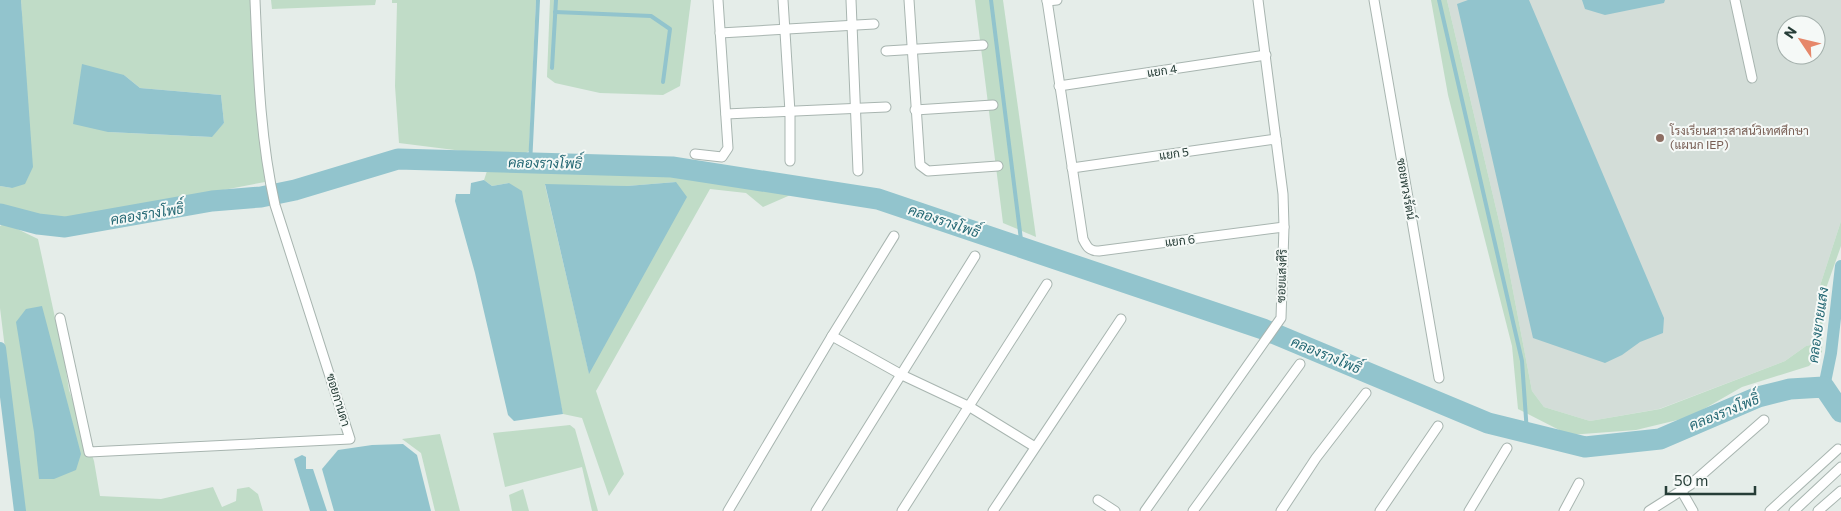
<svg xmlns="http://www.w3.org/2000/svg" width="1841" height="511" font-family="Commissioner,Sarabun,sans-serif">
  <style>
    .built { fill: #d3ddd8; fill-rule: evenodd }
    .green { fill: #c0dcc7; fill-rule: evenodd }
    .water { fill: #92c4cd }
    .lines { fill: none; stroke-linecap: round; stroke-linejoin: round }
    .stream { stroke: #92c4cd; stroke-width: 4 }
    .canal { stroke: #92c4cd; stroke-width: 12 }
    .river { stroke: #92c4cd; stroke-width: 21 }
    .minor-casing { stroke: #a8b5b0; stroke-width: 11 }
    .minor { stroke: #fff; stroke-width: 9 }
    .education-dot { fill: #8d6e63; stroke: #f5f9f7; stroke-width: 2 }
    .labels { text-anchor: middle; stroke-width: 4; stroke-linejoin: round; paint-order: stroke }
    .street-label { font-size: 12px; fill: #263d37; stroke: #f5f9f7 }
    .education-label { font-size: 12px; fill: #785e54; stroke: #f5f9f7; text-anchor: start }
    .water-label { font-size: 14px; font-style: italic; fill: #246874; stroke: #f5f9f7 }
  </style>
  <rect width="100%" height="100%" fill="#e5ede9"/>
  <path class="built" d="M1447 0H1841V221L1817 295 1815 344 1806 346 1785 361 1659 409 1590 421 1544 407 1532 391 1503 238ZM1786 25H1816V55H1786Z"/>
  <g class="green">
    <path d="M21 0H251L254 71 265 182 67 220 0 206V186L12 188 25 68ZM124 75 140 88 221 95 224 123 211 137 108 132Z"/>
    <path d="M271 0H376L375 5 272 9Z"/>
    <path d="M392 0H536L529 151 518 158 399 143 395 86 397 3H392Z"/>
    <path d="M550 0H691L680 86 663 95 600 93 555 83 547 77Z"/>
    <path d="M975 0H1003L1036 237 1003 223Z"/>
    <path d="M1431 0H1447L1503 238 1532 391 1544 407 1590 421 1660 409 1785 361 1806 346 1815 344 1817 295 1841 221V246L1823 297 1822 352 1809 366 1742 387 1690 417 1636 430 1569 435 1518 409 1512 346 1448 95Z"/>
    <path d="M487 171 672 172 795 193 763 207 746 193 710 189 596 391 624 474 609 496 582 418 563 414 509 183 492 186 484 180ZM676 182 589 373 545 185 627 186Z"/>
    <path d="M5 223 38 239 65 364 69 390 94 461 100 496 161 499 213 487 222 507 236 501 237 489 249 487 258 494 263 511H25L0 308V226Z"/>
    <path d="M570 425 575 429 598 511H592L582 467 505 487 493 433Z"/>
    <path d="M440 434 460 511H435L421 453 402 439Z"/>
    <path d="M523 489 529 511H512L509 495Z"/>
  </g>
  <g class="water">
    <path d="M0 0H21L33 167 25 184 12 188 0 186Z"/>
    <path d="M1468 0H1529L1664 318 1663 333 1640 342 1622 355 1605 363 1533 338 1457 4Z"/>
    <path d="M1582 0H1665L1664 3 1605 15 1585 9Z"/>
    <path d="M82 64 124 75 140 88 221 95 224 123 212 137 108 132 73 124Z"/>
    <path d="M484 180 492 186 509 183 522 191 563 414 514 421 508 415 475 273 455 201 456 194H470L471 183Z"/>
    <path d="M676 182 687 197 589 374 545 184 627 186Z"/>
    <path d="M42 306 81 454 76 470 54 479H39L34 432 16 322 26 309Z"/>
    <path d="M403 444 417 455 431 511H334L322 469 338 450 372 445Z"/>
    <path d="M302 455 306 457V469H313L327 511H310L294 459Z"/>
  </g>
  <g class="lines">
    <g class="stream">
      <path d="M991 0 1022 248"/>
      <path d="M1439 0 1522 361 1527 433"/>
      <path d="M555 12 651 16 670 29 663 82"/>
      <path d="M552 68 556 0"/>
      <path d="M530 165 538 0"/>
    </g>
    <g class="canal">
      <path d="M0 348 20 511"/>
      <path d="M1824 387 1831 353 1841 266"/>
    </g>
    <path class="river" d="M0 214 38 224 65 227 212 201 261 197 295 190 398 159 672 167 878 199 1263 329 1488 423 1585 447 1660 439 1758 397 1790 389 1824 387 1841 412"/>
    <defs>
      <g id="minor">
        <path d="M783 0 790 112V161"/>
        <path d="M851 0 858 171"/>
        <path d="M909 0 920 165 928 171 998 166"/>
        <path d="M1047 0 1083 239C1087 247 1089 251 1099 251L1284 227"/>
        <path d="M1374 0 1439 378"/>
        <path d="M1735 0 1752 78"/>
        <path d="M1047 1 1057 0"/>
        <path d="M720 33 874 24"/>
        <path d="M886 51 983 45"/>
        <path d="M1059 86 1266 55"/>
        <path d="M915 110 993 105"/>
        <path d="M726 114 886 107"/>
        <path d="M695 154 722 157 728 148 718 0"/>
        <path d="M1072 168 1276 139"/>
        <path d="M60 318 89 452 350 439 275 205C260 138 258 69 255 0"/>
        <path d="M832 336 902 375 970 407 1035 447"/>
        <path d="M1681 490 1693 511"/>
        <path d="M1098 500 1115 511"/>
        <path d="M728 511 832 336 894 236"/>
        <path d="M816 511 975 256"/>
        <path d="M902 511 1047 284"/>
        <path d="M993 511 1121 319"/>
        <path d="M1145 511 1281 318 1284 227 1283 194 1258 0"/>
        <path d="M1193 511 1300 364"/>
        <path d="M1281 511 1316 458 1366 393"/>
        <path d="M1380 511 1438 426"/>
        <path d="M1469 511 1507 448"/>
        <path d="M1564 511 1579 483"/>
        <path d="M1649 511 1690 485 1764 420"/>
        <path d="M1770 511 1838 449"/>
        <path d="M1794 511 1841 467"/>
        <path d="M1818 511 1841 491"/>
      </g>
    </defs>
    <use href="#minor" class="minor-casing"/>
    <use href="#minor" class="minor"/>
  </g>
  <circle class="education-dot" cx="1660" cy="138" r="5"/>
  <g class="labels">
    <g class="street-label">
      <text transform="translate(1162 71) rotate(-9)" y="4">แยก 4</text>
      <text transform="translate(1174 154) rotate(-8)" y="4">แยก 5</text>
      <text transform="translate(1406 189) rotate(80)" y="4">ซอยพวงรัตน์</text>
      <text transform="translate(1180 241) rotate(-7)" y="4">แยก 6</text>
      <text transform="translate(1282 276) rotate(-88)" y="4">ซอยแสงศิริ</text>
      <text transform="translate(338 400) rotate(73)" y="4">ซอยกานดา</text>
    </g>
    <g class="education-label">
      <text x="1670" y="135">โรงเรียนสารสาสน์วิเทศศึกษา<tspan x="1670" dy="14">(แผนก IEP)</tspan></text>
    </g>
    <g class="water-label">
      <text transform="translate(545 163) rotate(1)" y="5">คลองรางโพธิ์</text>
      <text transform="translate(147 214) rotate(-9)" y="5">คลองรางโพธิ์</text>
      <text transform="translate(944 221) rotate(19)" y="5">คลองรางโพธิ์</text>
      <text transform="translate(1818 325) rotate(-82)" y="5">คลองยายแสง</text>
      <text transform="translate(1326 355) rotate(23)" y="5">คลองรางโพธิ์</text>
      <text transform="translate(1724 412) rotate(-22)" y="5">คลองรางโพธิ์</text>
    </g>
  </g>
  <g transform="translate(1801 40) rotate(305)"><circle r="24" fill="#f5f9f7" stroke="#a2aeaa"/>
  <path d="M0-4L9 19L0 12L-9 19Z" fill="#e6876a"/>
  <text y="-8" font-size="14" font-weight="bold" text-anchor="middle" fill="#263d37">N</text>
  </g>
  <path d="M1666 486v8h89v-8" fill="none" stroke="#263d37" stroke-width="2.5"/>
  <text x="1674" y="486" font-size="15" fill="#263d37" stroke="#f5f9f7" stroke-width="4" paint-order="stroke">50 m</text>
</svg>
